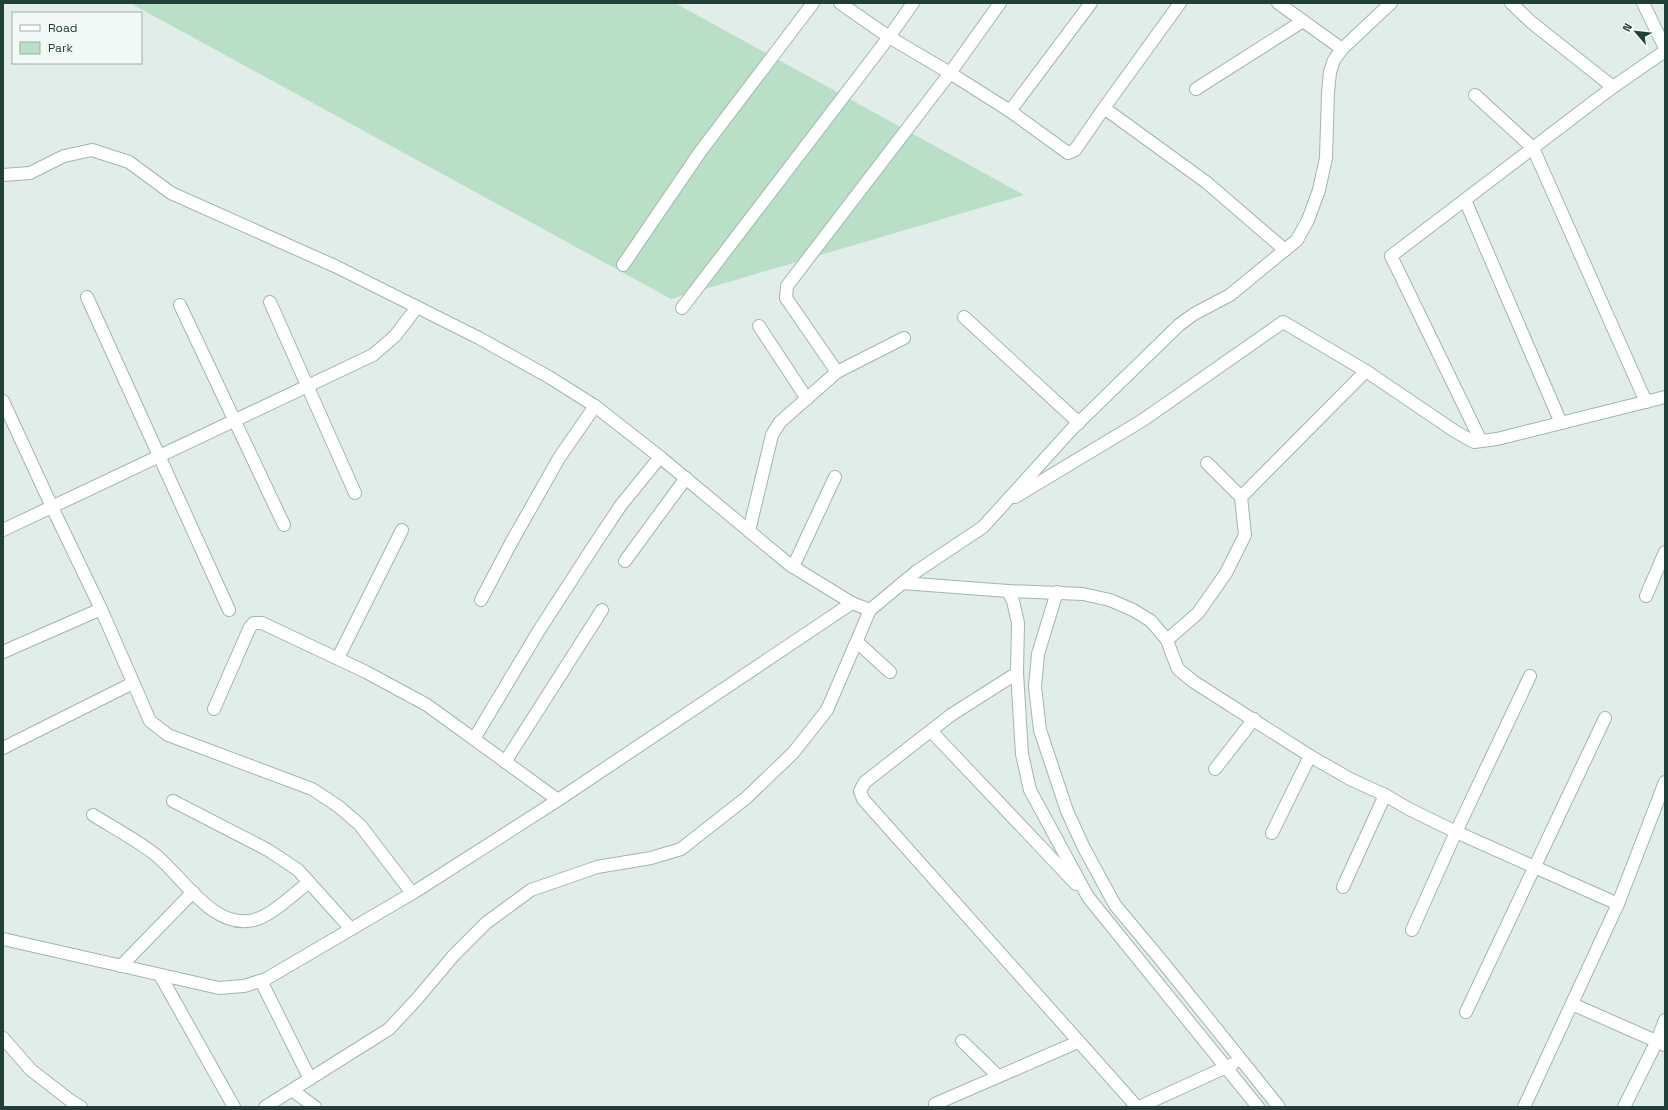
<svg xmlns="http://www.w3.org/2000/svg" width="1668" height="1110" font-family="'Space Grotesk',sans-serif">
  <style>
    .green { fill: #b9e0c6 }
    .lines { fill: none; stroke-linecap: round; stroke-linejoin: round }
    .minor-casing { stroke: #a3b5b0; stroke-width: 14 }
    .minor { stroke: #fff; stroke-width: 12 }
  </style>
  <rect width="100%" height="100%" fill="#e1ede8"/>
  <path class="green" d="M130 3H675L1024 195 671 299Z"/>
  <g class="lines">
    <defs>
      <g id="minor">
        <path d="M840 3 889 37 950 73 1010 111 1068 153 1075 150 1104 108"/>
        <path d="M1180 3 1104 108 1206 182 1285 250"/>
        <path d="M1278 3 1342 49"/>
        <path d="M1511 3 1531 22 1613 87"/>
        <path d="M1643 3 1665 48"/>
        <path d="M1196 89 1303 21"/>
        <path d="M1475 95 1533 148 1646 402"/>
        <path d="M1010 111 1091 3"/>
        <path d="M3 175 30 173 64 156 92 150 129 162 171 193 337 267 479 338 549 377 595 406 660 457 790 565 852 603 870 610"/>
        <path d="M1465 200 1561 423"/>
        <path d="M623 265 700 152 813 3"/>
        <path d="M87 297 229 610"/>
        <path d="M270 302 355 493"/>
        <path d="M180 305 284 525"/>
        <path d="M682 308 889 37 913 3"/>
        <path d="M964 317 1079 423"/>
        <path d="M759 326 807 399"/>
        <path d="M837 372 786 298 787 286 950 73 1000 3"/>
        <path d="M3 401 52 507 101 609 150 721 168 735 312 789 338 806 360 825 412 893"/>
        <path d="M1481 441 1391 256 1613 87 1665 51"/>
        <path d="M1207 463 1241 497 1366 371"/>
        <path d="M1015 497 1143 420 1283 322 1366 371 1456 432 1474 442 1497 439 1665 397"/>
        <path d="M3 530 373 355 395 336 417 307"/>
        <path d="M749 531 772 435 780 422 837 372 904 338"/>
        <path d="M625 561 686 478"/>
        <path d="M793 567 835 477"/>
        <path d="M902 583 1008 591 1083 594 1110 600 1133 610 1151 621 1167 640 1172 654 1178 669 1194 682 1310 756 1350 779 1385 795 1409 809 1456 832 1618 904"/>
        <path d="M1008 591 1013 601 1018 623 1017 673 1022 754 1030 790 1088 897 1258 1107"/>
        <path d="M1057 592 1038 654 1035 687 1040 730 1067 811 1084 848 1115 905 1161 960 1279 1107"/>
        <path d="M1646 596 1665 552"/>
        <path d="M481 600 511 543 559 458 595 406"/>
        <path d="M1167 640 1198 613 1226 573 1245 535 1241 497"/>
        <path d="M857 642 890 672"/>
        <path d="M3 652 101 609"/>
        <path d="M338 658 402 530"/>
        <path d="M1017 673 951 715 865 782 860 791 863 799 1137 1107"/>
        <path d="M214 709 250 627 254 623H262L366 672 427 705 558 800"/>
        <path d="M931 731 1076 884"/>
        <path d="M474 739 538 632 593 547 621 505 660 457"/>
        <path d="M3 748 133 683"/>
        <path d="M505 762 602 610"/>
        <path d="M1215 769 1254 719"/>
        <path d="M173 801 268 850 298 870 351 929"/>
        <path d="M93 815C114 828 137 840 157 856 184 879 214 930 254 920 271 916 295 893 309 882"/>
        <path d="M1272 833 1310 756"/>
        <path d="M1343 887 1385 795"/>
        <path d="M1412 930 1456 832 1530 676"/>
        <path d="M3 939 219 988 244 986 266 979 416 891 558 800 852 603"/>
        <path d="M121 966 193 892"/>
        <path d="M160 975 234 1107"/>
        <path d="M261 981 310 1079"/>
        <path d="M1572 1004 1665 1045"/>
        <path d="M1466 1012 1605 718"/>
        <path d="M3 1038 31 1070 71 1101 81 1107"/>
        <path d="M962 1041 998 1076"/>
        <path d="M292 1090 315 1107"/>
        <path d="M935 1104 1078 1042"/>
        <path d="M265 1107 389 1029 416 1000 454 955 486 923 531 890 597 867 651 858 681 849 746 798 793 753 827 710 870 610 917 571 983 527 1071 430 1179 325 1194 314 1230 295 1297 240 1308 220 1319 190 1326 158 1328 93 1330 72 1334 60 1342 49 1391 3"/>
        <path d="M1139 1107 1233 1064"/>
        <path d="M1524 1107 1618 904 1665 782"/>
        <path d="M1624 1107 1657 1041 1665 1020"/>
      </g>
    </defs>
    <use href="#minor" class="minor-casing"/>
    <use href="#minor" class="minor"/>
  </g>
  <rect width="1668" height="1110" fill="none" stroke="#203f39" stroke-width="8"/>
  <rect x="12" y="12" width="130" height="52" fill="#f2f9f6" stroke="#9eafaa"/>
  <rect x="20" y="25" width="20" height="6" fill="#ffffff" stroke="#9eafaa"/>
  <text x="48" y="32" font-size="12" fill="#203f39">Road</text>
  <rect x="20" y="42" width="20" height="12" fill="#b9e0c6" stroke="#9eafaa"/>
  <text x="48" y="52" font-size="12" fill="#203f39">Park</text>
  <g transform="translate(1636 32) rotate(298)" stroke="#f2f9f6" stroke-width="3" paint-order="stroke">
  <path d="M0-3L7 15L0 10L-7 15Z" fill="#203f39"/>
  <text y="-6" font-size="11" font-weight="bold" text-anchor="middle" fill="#203f39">N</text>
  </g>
</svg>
